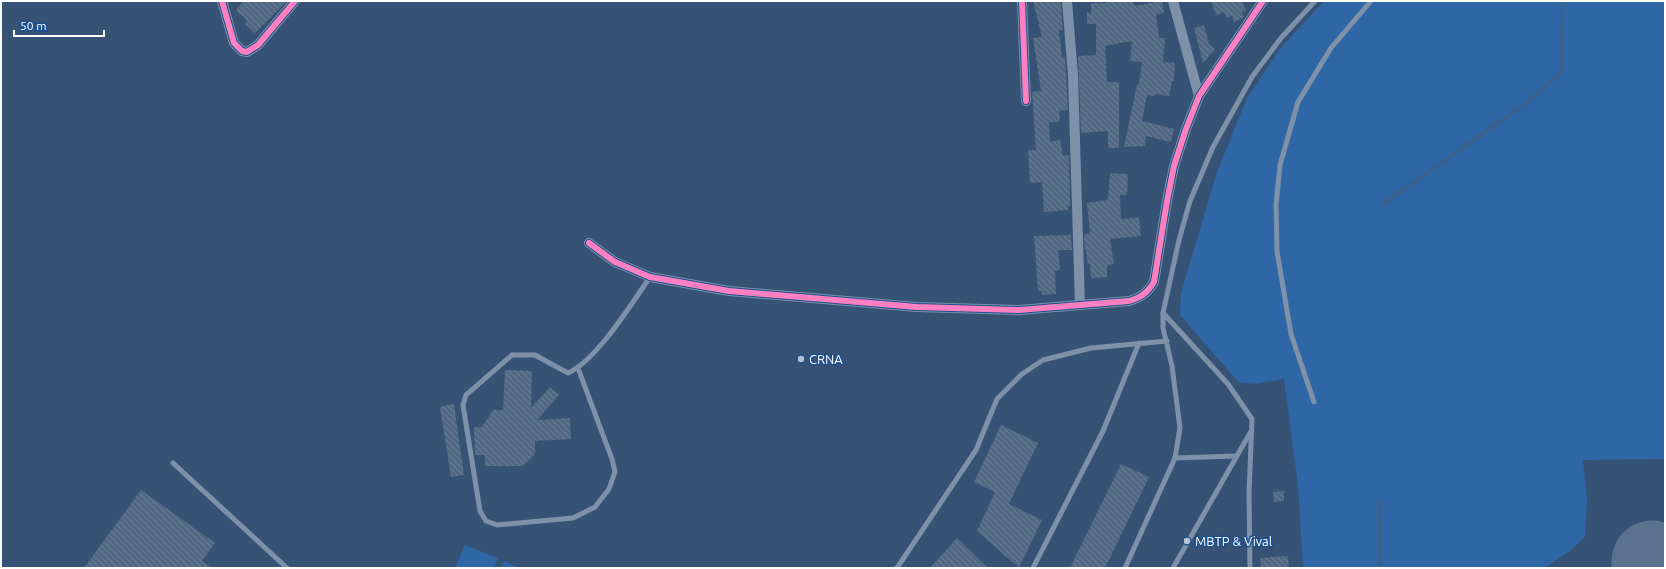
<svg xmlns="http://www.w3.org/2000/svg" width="1666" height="569" font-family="Ubuntu,sans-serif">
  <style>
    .grass { fill: #2f66a5 }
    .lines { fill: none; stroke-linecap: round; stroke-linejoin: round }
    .stream { stroke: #3b618d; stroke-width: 3.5 }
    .runway { stroke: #5a728e; stroke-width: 81 }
    .building { fill: url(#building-back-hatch) }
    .service { stroke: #7d92a8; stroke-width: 5 }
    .minor { stroke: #7d92a8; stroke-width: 10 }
    .cycleway-casing { stroke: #1b4f8f; stroke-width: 8 }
    .cycleway { stroke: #ff80c0; stroke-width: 6 }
    .poi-dot { fill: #b9c2ce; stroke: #1b4f8f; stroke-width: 1.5 }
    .labels { text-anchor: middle; stroke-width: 3; stroke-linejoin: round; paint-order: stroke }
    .poi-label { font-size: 13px; fill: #fff; stroke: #1b4f8f; text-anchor: start }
  </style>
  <defs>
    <pattern id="building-back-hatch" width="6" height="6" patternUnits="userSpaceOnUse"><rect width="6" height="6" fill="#526984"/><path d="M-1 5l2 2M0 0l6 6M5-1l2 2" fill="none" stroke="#6c8096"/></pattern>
  </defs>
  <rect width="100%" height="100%" fill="#365274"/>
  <g class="grass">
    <path d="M1324 1H1665V459L1583 460 1587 498 1585 537 1570 551 1544 568H1303L1298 486 1284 379 1255 384 1238 382 1180 315 1181 293 1217 172 1247 98 1280 49Z"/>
    <path d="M465 545 498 558 494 568H455Z"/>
    <path d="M504 561 519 568H501Z"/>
  </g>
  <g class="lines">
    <g class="stream">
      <path d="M1383 204 1522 106 1561 73 1563 1"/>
      <path d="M1379 501 1380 568"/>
    </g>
    <path class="runway" d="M1652 561V568"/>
  </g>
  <g class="building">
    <path d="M244 1H287L255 33 245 24 247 21 236 10Z"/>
    <path d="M1033 1H1060L1061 5 1063 30 1059 31 1062 57H1065L1068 110 1059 111 1060 122H1049L1050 142 1060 140 1063 156 1069 155 1070 206H1068V210L1044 212 1042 182 1030 183 1028 150H1036L1032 92 1041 91 1033 38 1042 37Z"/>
    <path d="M1107 1H1133L1134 6 1162 1 1164 13 1156 15 1159 38H1165L1163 62 1175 63 1174 81H1172L1169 96 1155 94V96L1147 95 1142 121 1174 129 1171 142 1146 136 1145 146 1124 147 1137 84H1139L1142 62 1130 61 1132 41 1105 46 1107 82H1119V148H1108V131L1081 133 1078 56 1096 55V24H1087V13H1091V3H1107Z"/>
    <path d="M1211 1H1242L1246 11 1242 12 1244 17 1234 22 1232 16 1227 18 1224 12 1216 15Z"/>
    <path d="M1204 25 1209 44 1215 49 1203 63 1194 28Z"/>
    <path d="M1110 173 1128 174 1127 195H1120L1121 219 1139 217 1141 236 1110 239 1114 264 1107 265V277L1091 278 1090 264H1088L1086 250H1085L1084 235 1090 233 1087 203 1108 200Z"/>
    <path d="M1071 235 1072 250H1058L1060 270 1055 271 1056 294 1042 295V291H1038L1034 236Z"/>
    <path d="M505 370 532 371 531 408 550 387 559 395 537 420 570 418 571 439 535 441V454L523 466H485V455H475L474 427H482L493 410H503Z"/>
    <path d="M454 404 464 475 451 477 440 407Z"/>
    <path d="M1001 425 1038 443 1009 504 1042 520 1019 568 977 531 995 492 974 482Z"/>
    <path d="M1121 464 1149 477 1105 568H1070Z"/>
    <path d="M141 490 215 543 202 561 212 568H84Z"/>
    <path d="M1284 491V501L1274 502 1273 492Z"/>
    <path d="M957 538 988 568H930Z"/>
    <path d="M1288 556 1289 568H1261L1260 558Z"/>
  </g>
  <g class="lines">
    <g class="service">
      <path d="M1163 313 1228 384 1252 419 1249 493 1250 568"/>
      <path d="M578 368 612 459 615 472 609 489 595 507 573 518 497 525 486 521 480 511 463 405 466 395 512 355H535L568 373C597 360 632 303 650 277"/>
      <path d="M1314 402 1291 334 1277 251 1276 205 1280 165 1298 102 1331 48 1371 1"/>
      <path d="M1175 458 1236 456"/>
      <path d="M173 463 287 568"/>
      <path d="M897 568 976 450 997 399 1022 374 1043 360 1091 348 1167 341"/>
      <path d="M1033 568 1103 431 1139 343"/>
      <path d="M1125 568 1175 458 1180 428 1172 366 1163 328V313L1179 240 1190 201 1213 147 1252 77 1281 38 1315 1"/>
      <path d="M1173 568 1250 433"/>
    </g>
    <g class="minor">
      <path d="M222 1 234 43 242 51 247 52 258 45 295 1"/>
      <path d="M1022 1 1026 101"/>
      <path d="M1067 1 1073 75 1080 305"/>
      <path d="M1173 1 1199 96"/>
      <path d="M589 243 615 262 650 277 729 291 917 307 1019 310 1129 301C1142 297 1147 293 1154 282L1167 201 1174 166 1186 129 1199 96 1263 1"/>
    </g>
    <defs>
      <g id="cycleway">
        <path d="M222 1 234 43 242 51 247 52 258 45 295 1"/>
        <path d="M1022 1 1026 101"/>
        <path d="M589 243 615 262 650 277 729 291 917 307 1019 310 1129 301C1142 297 1147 293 1154 282L1167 201 1174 166 1186 129 1199 96 1263 1"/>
      </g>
    </defs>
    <use href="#cycleway" class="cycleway-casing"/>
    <use href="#cycleway" class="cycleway"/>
  </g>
  <g class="poi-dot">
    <circle cx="801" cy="359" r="4"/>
    <circle cx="1187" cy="541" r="4"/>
  </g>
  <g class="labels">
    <g class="poi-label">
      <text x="809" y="364">CRNA</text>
      <text x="1195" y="546">MBTP &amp; Vival</text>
    </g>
  </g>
  <rect width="1666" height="569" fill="none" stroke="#ffffff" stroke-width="4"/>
  <path d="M14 30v6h90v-6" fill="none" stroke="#ffffff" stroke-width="2"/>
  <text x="20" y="30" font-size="12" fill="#ffffff" stroke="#1b4f8f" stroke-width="3" paint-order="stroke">50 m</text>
</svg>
